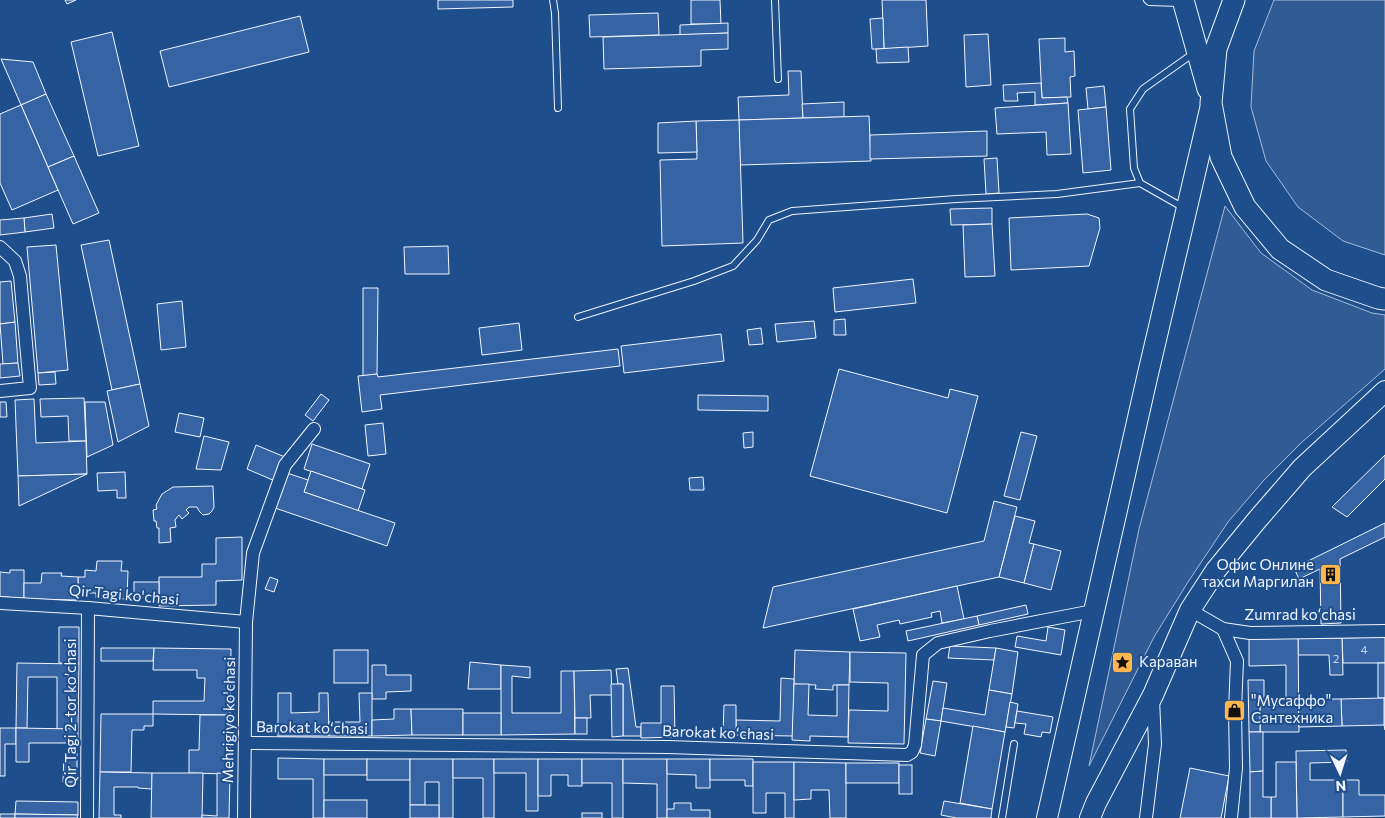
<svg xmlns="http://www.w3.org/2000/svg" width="1385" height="818" font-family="Commissioner,sans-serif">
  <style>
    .green { fill: #305b95; stroke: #a8bbd7 }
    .building { fill: #3563a3; stroke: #f2f6ff }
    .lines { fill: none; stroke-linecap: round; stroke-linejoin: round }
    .service-casing { stroke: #f2f6ff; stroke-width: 8 }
    .minor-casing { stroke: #f2f6ff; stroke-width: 14 }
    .primary-casing { stroke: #f2f6ff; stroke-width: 22 }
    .trunk-casing { stroke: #f2f6ff; stroke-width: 23 }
    .service { stroke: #1f4e8c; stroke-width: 6 }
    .minor { stroke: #1f4e8c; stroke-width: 12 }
    .primary { stroke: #1f4e8c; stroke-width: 20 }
    .trunk { stroke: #1f4e8c; stroke-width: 21 }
    .labels { text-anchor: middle; stroke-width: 4; stroke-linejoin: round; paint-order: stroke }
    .number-label { font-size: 12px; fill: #c3d1e8 }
    .poi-label { font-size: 15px; fill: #f2f6ff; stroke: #1f4e8c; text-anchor: start }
    .street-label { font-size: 15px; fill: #f2f6ff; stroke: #1f4e8c }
  </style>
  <rect width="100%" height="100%" fill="#1f4e8c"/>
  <g class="green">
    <path d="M1274 0H1385V255L1343 241 1298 207 1266 161 1251 107 1254 51Z"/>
    <path d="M1225 206 1261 253 1312 290 1372 313 1385 315V369L1301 443 1264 480 1228 522 1188 582 1154 637 1089 766 1139 529Z"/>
  </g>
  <g class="building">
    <path d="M65 0H76L67 4Z"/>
    <path d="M438 0H513V7L438 9Z"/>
    <path d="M691 0H720L721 24H691Z"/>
    <path d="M882 0H926L928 46 884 49Z"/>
    <path d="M658 13 659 35 590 37 589 15Z"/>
    <path d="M300 16 309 52 169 87 160 51Z"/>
    <path d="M883 18 884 49H872L870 19Z"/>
    <path d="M728 23V33L680 35V25Z"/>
    <path d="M112 32 139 146 98 156 71 42Z"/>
    <path d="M728 33V49L701 50V66L604 69 603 37Z"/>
    <path d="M988 34 991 85 966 87 964 35Z"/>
    <path d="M1065 38V52L1074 51 1075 76 1070 77 1071 97 1042 98 1039 39Z"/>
    <path d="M908 47 909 62 877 63 876 49Z"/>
    <path d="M1 59 33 62 46 94 21 105Z"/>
    <path d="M788 71H801L803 118 739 120 738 97 789 95Z"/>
    <path d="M1041 83 1042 98 1067 97 1068 103 1035 105V92L1017 93 1018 101H1004L1003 85Z"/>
    <path d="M1104 86 1106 107 1088 109 1086 88Z"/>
    <path d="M46 94 74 156 48 167 21 105Z"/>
    <path d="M844 102V117L803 118 802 104Z"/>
    <path d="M1068 103 1071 154 1047 155 1046 132 997 134 995 108Z"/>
    <path d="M21 105 58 190 12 210 0 183V114Z"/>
    <path d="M1106 107 1111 170 1083 173 1078 110Z"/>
    <path d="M869 116 871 161 740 165 739 120Z"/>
    <path d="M739 120 743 243 662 246 660 160 697 159 696 121Z"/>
    <path d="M696 121 697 152 658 153V123Z"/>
    <path d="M987 131V156L870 159V135Z"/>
    <path d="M74 156 99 213 73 224 48 167Z"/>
    <path d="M997 158 999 193 986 194 984 159Z"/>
    <path d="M992 208V224L951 225 950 209Z"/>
    <path d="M52 214 54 228 25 232 24 218Z"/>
    <path d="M1087 214 1099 218 1100 228 1089 266 1011 270 1009 218Z"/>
    <path d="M24 218 25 232 0 235V220Z"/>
    <path d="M992 224 995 276 965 277 963 225Z"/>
    <path d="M109 240 140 384 112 390 81 245Z"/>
    <path d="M56 245 68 370 38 373 27 247Z"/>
    <path d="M448 246 449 274H405L404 247Z"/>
    <path d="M913 279 916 303 835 312 833 288Z"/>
    <path d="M11 281 15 322 0 324V282Z"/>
    <path d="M363 288H378L377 374 363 376Z"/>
    <path d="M182 301 186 347 161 350 157 304Z"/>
    <path d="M845 319 846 335H834V320Z"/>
    <path d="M814 321 816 338 777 342 775 324Z"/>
    <path d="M15 322 18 363 3 364 0 324Z"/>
    <path d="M519 323 522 350 482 355 479 328Z"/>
    <path d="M761 328 763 344 749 345 747 330Z"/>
    <path d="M721 334 724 361 624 373 621 346Z"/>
    <path d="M618 349 620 366 380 395 382 409 362 412 358 376 377 374 378 377Z"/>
    <path d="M18 363 20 376 0 378V364Z"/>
    <path d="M839 369 948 398 950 389 978 396 947 513 810 476Z"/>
    <path d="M55 372 56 384 39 385 38 373Z"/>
    <path d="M140 384 149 426 118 442 107 391Z"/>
    <path d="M321 394 329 400 313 421 305 415Z"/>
    <path d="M698 395 768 396V411L698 410Z"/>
    <path d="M84 398 86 441H69L68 416 41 417 40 399Z"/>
    <path d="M34 399 36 443 86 441 87 474 18 476 15 400Z"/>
    <path d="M0 402H6L7 417H0Z"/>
    <path d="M85 402H105L113 445 87 457Z"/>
    <path d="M179 413 204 418 200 437 175 432Z"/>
    <path d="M383 423 386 454 368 456 365 425Z"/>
    <path d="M753 432V447L744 448 743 433Z"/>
    <path d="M1021 432 1037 436 1020 500 1004 496Z"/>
    <path d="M204 436 229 442 221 470 196 469Z"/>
    <path d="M312 444 370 464 362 489 304 469Z"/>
    <path d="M256 445 285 457 275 481 247 469Z"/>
    <path d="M1385 455V479L1347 517 1332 507Z"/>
    <path d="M311 471 365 490 358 511 304 492Z"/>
    <path d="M125 472 126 498H117V490L98 491 97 473Z"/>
    <path d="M287 473 308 480 304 492 395 523 387 546 275 508Z"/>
    <path d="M87 474 19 506 18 476Z"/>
    <path d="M703 477 704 490H690L689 478Z"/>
    <path d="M213 486 214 507 212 511 209 514 203 515 199 511 197 507H189L186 510 189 513 182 519 179 515 175 520 176 527 170 528 171 542 159 543V528H157L156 521H154L153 510 157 509 156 505 162 494 173 487Z"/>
    <path d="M994 501 1017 507 999 577 763 628 773 587 984 541Z"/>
    <path d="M1015 516 1035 521 1029 543 1034 544 1024 583 999 577Z"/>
    <path d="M1385 523V537L1340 559 1341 623 1321 624 1320 569 1299 579 1294 568Z"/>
    <path d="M242 537V580L216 581V605L159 606V577H202V564H216V538Z"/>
    <path d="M1034 544 1061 551 1051 590 1024 583Z"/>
    <path d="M97 561H122L121 571H128L127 599 96 598V593H78V577H85V570L96 571Z"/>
    <path d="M10 570H24V599H9V597H0V572L10 573Z"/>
    <path d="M42 573H62L61 576 78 577V600L24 599V583H41Z"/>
    <path d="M270 577 278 580 274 592 265 589Z"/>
    <rect x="134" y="582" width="25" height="15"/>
    <path d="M957 586 964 619 942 623 940 611 931 613 932 617 900 624 899 620 877 625 880 637 860 641 853 609Z"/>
    <path d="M1026 605 1028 614 979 625 977 616Z"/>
    <path d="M977 616 979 625 908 641 906 631Z"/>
    <path d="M59 627H79V664L59 663Z"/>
    <path d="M1048 627 1065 630 1061 655 1015 647 1017 636 1046 641Z"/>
    <path d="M1385 637V663H1343L1342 638Z"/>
    <path d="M1298 638H1342L1343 675H1330L1329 655H1298Z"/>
    <path d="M1298 638 1299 732H1260V706L1286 705V665L1249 666V639Z"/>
    <path d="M950 646 996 648 994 660 948 658Z"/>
    <path d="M101 648H154L153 661H101Z"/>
    <path d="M154 648 231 649 230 715 153 714V701H204L205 678H197V670H153Z"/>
    <path d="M996 648 1018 652 1012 694 989 690Z"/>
    <rect x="334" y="650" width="34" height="33"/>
    <path d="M795 650 850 652 849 685H833V690L815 689 816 685 794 684Z"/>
    <path d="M850 652 906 653 904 744 848 743 849 710 888 711V683L850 682Z"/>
    <path d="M470 662 501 665V689H468Z"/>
    <path d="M17 663 79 664 78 729H57V677H28L27 728H16Z"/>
    <rect x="1378" y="663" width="7" height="35"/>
    <path d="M372 665H386V675H411V691L386 692V699H372Z"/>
    <path d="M501 665 530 667V678L512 676V713H561V671H574L575 734 501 735Z"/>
    <path d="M628 668 636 727H641V736H623V684H618L616 669Z"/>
    <path d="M611 670 612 695H590L591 718H575L574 671Z"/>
    <path d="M781 678 794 679 793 736 736 735V720L780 721Z"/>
    <path d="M1248 680H1264V706H1260V732H1249Z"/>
    <path d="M933 681 947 683 941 721 926 719Z"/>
    <path d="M611 684H623V736L612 737Z"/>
    <path d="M794 684H809L808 715 837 716V685H849L848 737 810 736V741L792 740Z"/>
    <path d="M661 686H674L675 737 641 738V723H661Z"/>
    <path d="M989 690 1012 694 1005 732 941 721 943 708 985 715Z"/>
    <path d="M278 693H291V713L319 712V693H328L329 736H278Z"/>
    <path d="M359 693H372V736H329V722H360Z"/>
    <path d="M1384 698H1385V730L1384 725Z"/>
    <path d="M1384 698V725L1342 726 1341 699Z"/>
    <path d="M1298 699H1341L1342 726 1299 727Z"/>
    <path d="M1010 702 1018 704 1014 728 1006 727Z"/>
    <path d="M724 705H736V735L723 734Z"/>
    <path d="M394 709H411L412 735 372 736V720L394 719Z"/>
    <path d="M411 709H463V735H412Z"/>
    <path d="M1017 711 1053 717 1050 733 1042 732 1041 737 1024 734 1026 724 1015 723Z"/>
    <rect x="463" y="713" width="38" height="22"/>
    <path d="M101 714H153V726H144V730H132L131 772H100Z"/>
    <path d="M200 715H230V774L189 773V750H199Z"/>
    <rect x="575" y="718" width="12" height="16"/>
    <path d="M926 719 941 721 935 756 920 753Z"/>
    <path d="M973 726 1005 732 992 809 960 803Z"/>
    <path d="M0 728H16V744H5V776H0Z"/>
    <path d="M16 728 78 729V743H29V762H16Z"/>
    <path d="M1249 732H1263V771L1250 772Z"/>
    <path d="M1346 750 1347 762 1310 763V780H1343V817L1297 818 1296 751Z"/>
    <path d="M64 753H77V782H63Z"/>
    <path d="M278 758 324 759V818H313V779H278Z"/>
    <rect x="324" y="759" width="43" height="16"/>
    <rect x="367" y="759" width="43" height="21"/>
    <path d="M410 759H453V818H439V782H425V805H410Z"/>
    <path d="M453 759H494V818H483V778H453Z"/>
    <path d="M494 759H538V811H526V773H494Z"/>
    <path d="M538 759H582V786H568V775H551V796H538Z"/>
    <path d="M582 759H623V818H612V783H582Z"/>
    <path d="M623 759H667V818H657V784L623 783Z"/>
    <path d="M667 759H710V788H696V775L667 774Z"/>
    <path d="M710 759H753V786H745V780H710Z"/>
    <path d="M753 762H794V818H785V793H766V813H753Z"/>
    <path d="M794 762 846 763V818H830L829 790H811V799L794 800Z"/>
    <path d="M1276 762H1296L1297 818H1271V797H1276Z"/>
    <rect x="846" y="763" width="53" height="20"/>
    <rect x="899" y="765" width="13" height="29"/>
    <path d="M1190 768 1229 776 1221 818H1180Z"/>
    <path d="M1263 771V797H1271V818H1250V772Z"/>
    <path d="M100 772 152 773V789L138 788V787H114V815H121V818H99Z"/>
    <path d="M152 773H203L202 818H151Z"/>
    <path d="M217 773 230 774 229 818H202V815L217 816Z"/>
    <path d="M1343 780H1359V795H1385V816L1343 817Z"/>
    <rect x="324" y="800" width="43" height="18"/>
    <path d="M16 801 78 802V815L15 814Z"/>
    <path d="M944 801 992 809 991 818H957L941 815Z"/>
    <path d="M674 803H691V810H710V818H667V809H674Z"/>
    <rect x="410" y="805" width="29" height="13"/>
    <rect x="582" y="813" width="20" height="5"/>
    <rect x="0" y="814" width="15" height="4"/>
    <path d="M15 814 78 815 77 818H15Z"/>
  </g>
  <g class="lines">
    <defs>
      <g id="service">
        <path d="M553 0 555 13 558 108"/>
        <path d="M775 0 778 79"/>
        <path d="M1147 0 1149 2 1180 3"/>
        <path d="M1184 208 1140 183 1134 168 1130 109 1143 89 1194 53"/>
        <path d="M578 317 694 281 733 266 757 240 769 220 792 211 956 199 1057 194 1140 183"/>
        <path d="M1002 818 1014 744"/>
      </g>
      <g id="minor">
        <path d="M0 247 15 261 20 276 30 388 0 391"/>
        <path d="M0 603 88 608 246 622"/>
        <path d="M1190 610 1223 629 1250 633 1385 631"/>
        <path d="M1223 629 1237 661 1235 710 1236 768 1231 818"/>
        <path d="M245 743 668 747 907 755 912 752 915 745 923 655 938 643 990 631 1093 611"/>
        <path d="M87 818 88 608"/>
        <path d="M244 818 246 622 253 553 285 465 314 429"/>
        <path d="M1146 818 1155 744 1153 699"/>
      </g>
      <g id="primary">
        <path d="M1047 818 1147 378 1211 105"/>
        <path d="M1090 818 1096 803 1153 695 1190 610 1216 570 1257 520 1302 468 1385 391"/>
      </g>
      <g id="trunk">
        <path d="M1183 0 1208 89"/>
        <path d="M1234 0 1216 49 1211 103 1221 157 1245 207 1280 249 1326 280 1378 298 1385 299"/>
      </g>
    </defs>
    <use href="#service" class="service-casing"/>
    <use href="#minor" class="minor-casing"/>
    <use href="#primary" class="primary-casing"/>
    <use href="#trunk" class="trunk-casing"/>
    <use href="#service" class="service"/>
    <use href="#minor" class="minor"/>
    <use href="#primary" class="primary"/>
    <use href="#trunk" class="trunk"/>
  </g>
  <defs>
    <symbol id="building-square" viewBox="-11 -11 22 22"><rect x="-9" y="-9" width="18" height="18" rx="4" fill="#ffb74d" stroke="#1f4e8c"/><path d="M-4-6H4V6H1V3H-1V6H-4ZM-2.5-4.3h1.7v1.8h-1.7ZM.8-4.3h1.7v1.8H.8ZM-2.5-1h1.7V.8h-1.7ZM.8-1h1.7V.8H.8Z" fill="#111"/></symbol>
    <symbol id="sight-square" viewBox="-11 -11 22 22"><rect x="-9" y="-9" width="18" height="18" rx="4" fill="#ffb74d" stroke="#1f4e8c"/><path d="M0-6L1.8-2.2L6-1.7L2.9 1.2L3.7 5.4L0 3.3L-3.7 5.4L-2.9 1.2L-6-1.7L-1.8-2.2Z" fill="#111"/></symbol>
    <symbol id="shop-square" viewBox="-11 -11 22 22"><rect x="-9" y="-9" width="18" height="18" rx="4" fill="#ffb74d" stroke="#1f4e8c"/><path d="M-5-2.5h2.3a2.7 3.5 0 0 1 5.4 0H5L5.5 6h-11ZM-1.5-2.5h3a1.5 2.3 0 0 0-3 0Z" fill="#111"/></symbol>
  </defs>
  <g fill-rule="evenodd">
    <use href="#building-square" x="1318" y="562" width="25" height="25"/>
    <use href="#sight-square" x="1110" y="650" width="25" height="25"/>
    <use href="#shop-square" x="1222" y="698" width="25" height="25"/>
  </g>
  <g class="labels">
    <g class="number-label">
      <text x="1364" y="654">4</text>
      <text x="1336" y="663">2</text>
    </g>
    <g class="poi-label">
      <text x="1314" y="570" text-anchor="end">Офис Онлине<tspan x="1314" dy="17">тахси Маргилан</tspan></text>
      <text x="1139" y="667">Караван</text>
      <text x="1251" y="706">"Мусаффо"<tspan x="1251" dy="17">Сантехника</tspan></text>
    </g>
    <g class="street-label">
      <text transform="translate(124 595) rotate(5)" y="5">Qir Tagi ko'chasi</text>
      <text x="1300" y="620">Zumrad koʻchasi</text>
      <text transform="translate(71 713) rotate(-90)" y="5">Qir Tagi 2-tor koʼchasi</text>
      <text transform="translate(229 720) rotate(-89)" y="5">Mehrigiyo ko'chasi</text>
      <text transform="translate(312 728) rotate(1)" y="5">Barokat koʻchasi</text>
      <text transform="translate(718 733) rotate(2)" y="5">Barokat koʻchasi</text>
    </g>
  </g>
  <g transform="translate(1340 773) rotate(176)" stroke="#1f4e8c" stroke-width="4" paint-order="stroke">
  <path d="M0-4L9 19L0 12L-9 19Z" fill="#f2f6ff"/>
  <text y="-8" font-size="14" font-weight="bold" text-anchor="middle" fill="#f2f6ff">N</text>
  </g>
</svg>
